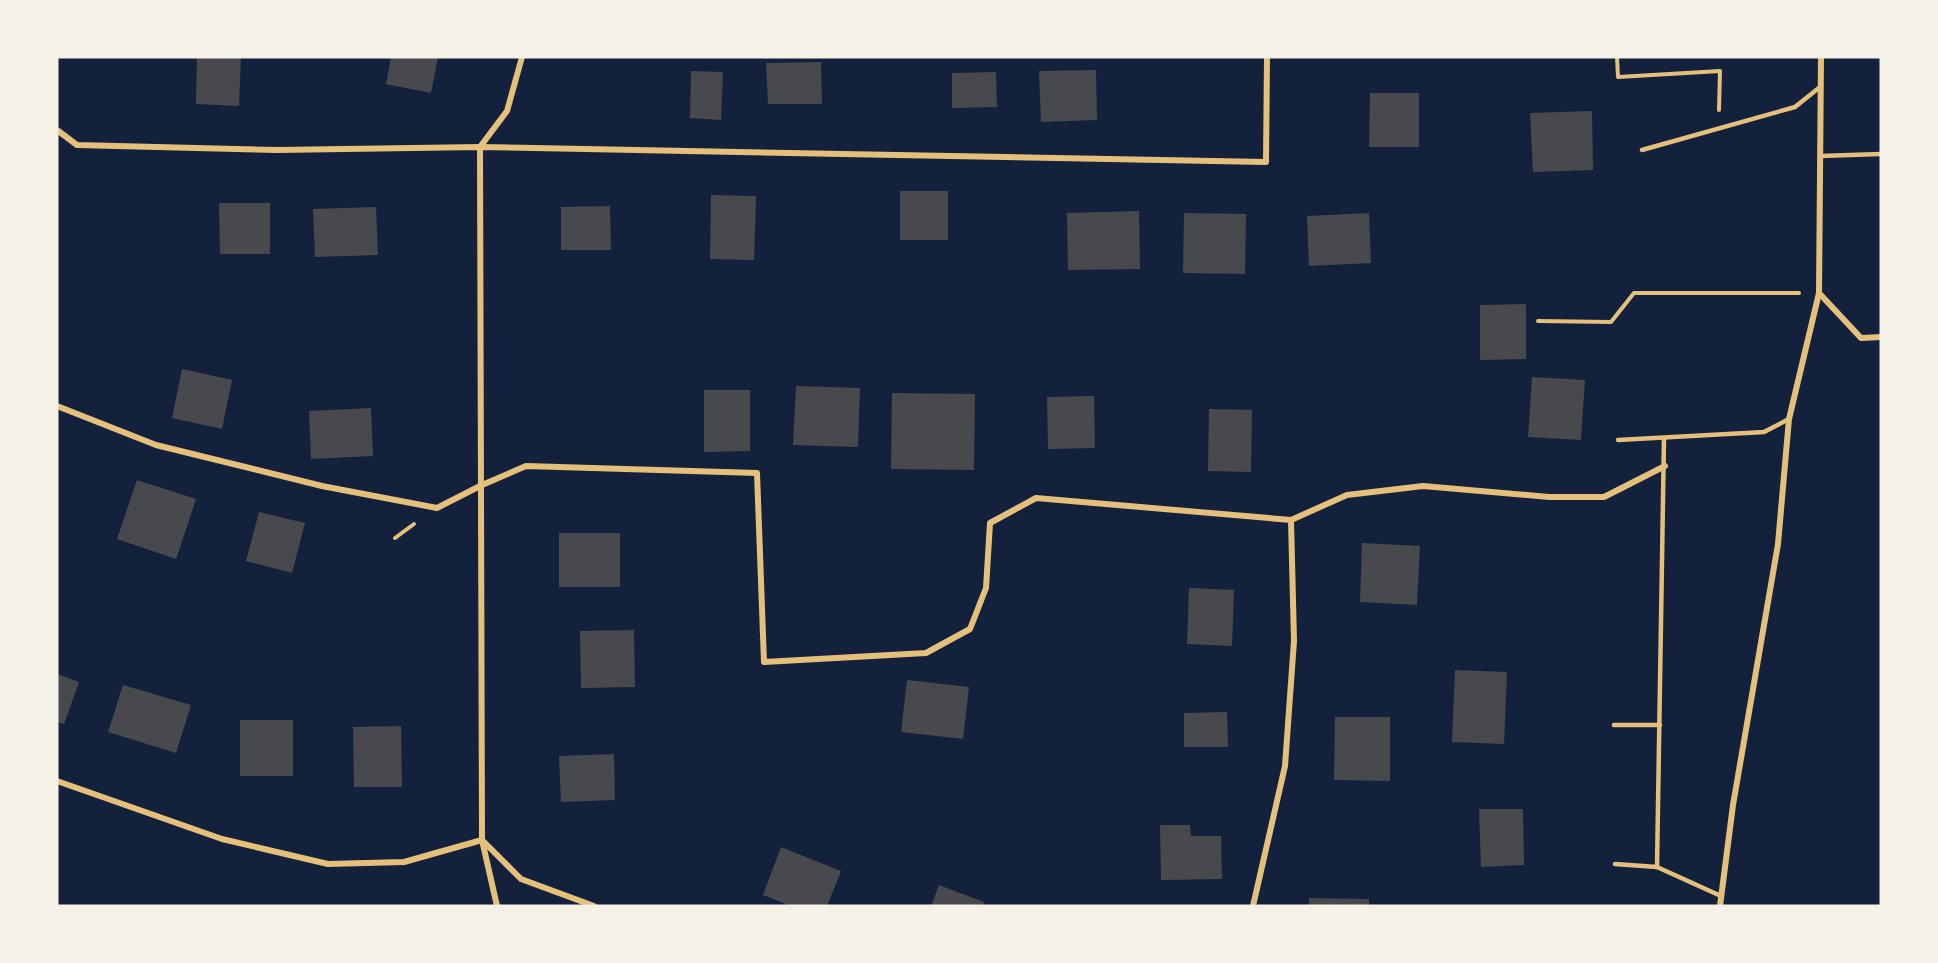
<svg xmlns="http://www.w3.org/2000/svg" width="1938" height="963" font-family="'Nunito Sans',sans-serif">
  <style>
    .building { fill: #48494c }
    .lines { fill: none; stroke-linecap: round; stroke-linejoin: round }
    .path { stroke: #e5c07b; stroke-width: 4 }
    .service { stroke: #e5c07b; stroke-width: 4.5 }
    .minor { stroke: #e5c07b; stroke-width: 6 }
  </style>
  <rect width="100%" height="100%" fill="#14213d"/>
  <g class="building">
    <path d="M197 57H241L239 106 196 104Z"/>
    <path d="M391 57H438L431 93 386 84Z"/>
    <path d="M821 62 822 104H768L766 63Z"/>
    <path d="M1096 70 1097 120 1041 122 1039 71Z"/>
    <path d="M691 71 723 72 721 120 690 118Z"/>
    <path d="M996 72 997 107 952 108V73Z"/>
    <path d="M1370 93H1419V147H1369Z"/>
    <path d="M1592 111 1593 170 1533 172 1530 113Z"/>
    <rect x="900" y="191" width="48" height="49"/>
    <path d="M711 195 756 196 754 260 710 259Z"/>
    <path d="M219 203H270V254H220Z"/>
    <path d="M610 206 611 250H561V207Z"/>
    <path d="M376 207 378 255 315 257 313 209Z"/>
    <path d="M1139 211 1140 269 1068 270 1067 213Z"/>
    <path d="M1184 213 1246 214 1245 274 1183 273Z"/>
    <path d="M1369 213 1371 263 1309 266 1307 216Z"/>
    <path d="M1526 304V359L1480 360V305Z"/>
    <path d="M182 369 232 380 222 429 172 418Z"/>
    <path d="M1532 377 1585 380 1581 440 1528 437Z"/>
    <path d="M796 386 860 388 858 447 793 445Z"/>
    <path d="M704 390H750V451L704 452Z"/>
    <path d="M892 393 975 394 974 470 891 469Z"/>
    <path d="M1094 396 1095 448 1048 449 1047 397Z"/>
    <path d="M371 408 373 456 311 459 309 411Z"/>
    <path d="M1209 409 1252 410 1251 472 1208 471Z"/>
    <path d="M137 480 196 499 176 559 117 539Z"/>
    <path d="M259 512 305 523 292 573 246 561Z"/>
    <rect x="559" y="533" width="61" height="54"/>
    <path d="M1362 543 1420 546 1417 605 1360 602Z"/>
    <path d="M1189 588 1234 590 1232 646 1187 644Z"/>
    <path d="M634 630 635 687 581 688 580 631Z"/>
    <path d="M1455 670 1507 672 1504 744 1452 742Z"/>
    <path d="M57 674 79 682 64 724 57 722Z"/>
    <path d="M907 680 969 687 963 739 901 732Z"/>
    <path d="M123 685 191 705 176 753 108 732Z"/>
    <path d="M1227 712 1228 747H1184V713Z"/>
    <path d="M1335 717H1390V781L1334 780Z"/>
    <rect x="240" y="720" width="53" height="56"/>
    <path d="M401 726 402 787H354L353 727Z"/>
    <path d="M614 754 615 800 561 802 559 756Z"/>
    <path d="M1479 809H1523L1524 865 1481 867Z"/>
    <path d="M1160 825H1190L1191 836H1221L1222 879 1161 880Z"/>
    <path d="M781 847 841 871 827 906H791L763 895Z"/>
    <path d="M939 885 984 902 983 906H931Z"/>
    <path d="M1309 898 1369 899V906H1309Z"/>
  </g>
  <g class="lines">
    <g class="path">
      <path d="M1617 57 1618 77 1720 71 1719 110"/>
      <path d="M1538 321 1611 322 1634 293H1799"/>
      <path d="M395 538 414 524"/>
    </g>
    <g class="service">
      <path d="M1642 150 1795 107 1820 87"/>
      <path d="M1820 156 1881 154"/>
      <path d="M1618 440 1764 432 1789 419"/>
      <path d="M1614 725H1660"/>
      <path d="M1615 864 1657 867 1664 438"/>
      <path d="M1657 867 1721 896"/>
    </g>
    <g class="minor">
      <path d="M57 130 77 145 277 150 480 147 1266 162 1267 57"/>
      <path d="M1819 293 1861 338 1881 337"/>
      <path d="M57 406 156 445 322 486 437 508 482 485 526 466 757 473 764 662 926 653 970 629 986 588 990 523 1036 498 1291 520 1347 495 1423 486 1549 497H1604L1665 466"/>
      <path d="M57 781 222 839 328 864 404 862 482 840 521 879 594 906"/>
      <path d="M497 906 482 840 480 147 507 111 522 57"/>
      <path d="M1253 906 1285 766 1294 641 1291 520"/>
      <path d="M1720 906 1733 805 1778 544 1789 419 1819 293 1821 57"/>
    </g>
  </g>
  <rect width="1938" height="963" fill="none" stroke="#f6f1e7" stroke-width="117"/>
</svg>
